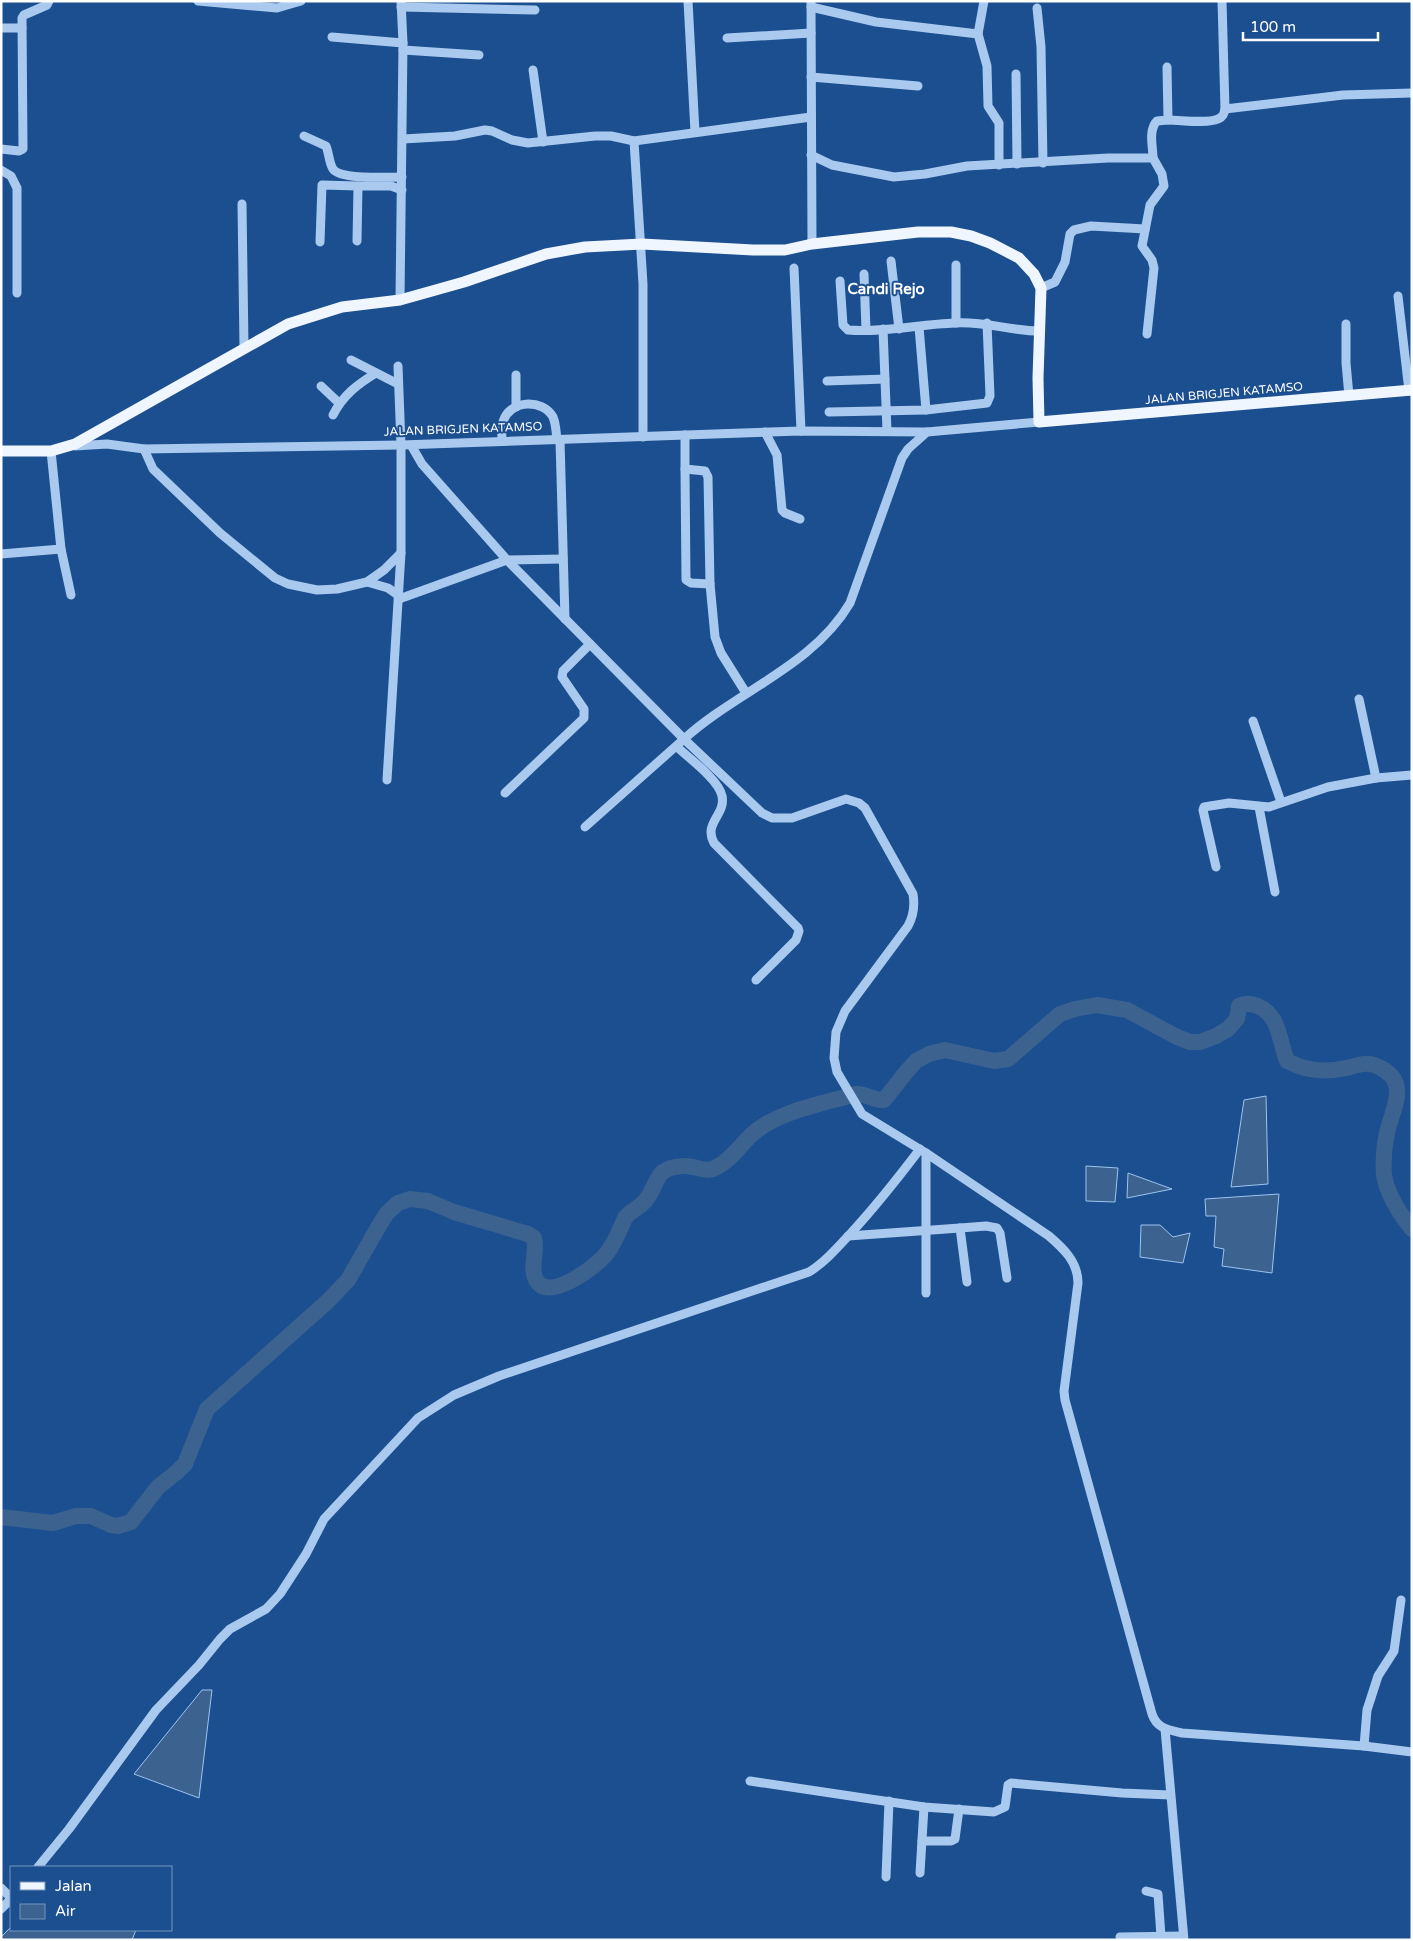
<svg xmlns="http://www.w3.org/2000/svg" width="1413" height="1941" font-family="'Varela Round',sans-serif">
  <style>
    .water { fill: #3c6290; stroke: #9cc4f0 }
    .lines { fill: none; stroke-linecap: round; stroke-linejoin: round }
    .river { stroke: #3c6290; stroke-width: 16 }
    .minor { stroke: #a9c9ee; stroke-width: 9 }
    .major { stroke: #f0f6ff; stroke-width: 11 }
    .labels { text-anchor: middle; stroke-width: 4; stroke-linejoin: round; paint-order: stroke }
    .street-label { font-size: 12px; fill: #fff; stroke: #1b4f8f }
    .quarter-label { font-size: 15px; font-weight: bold; fill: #fff; stroke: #1b4f8f }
  </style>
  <rect width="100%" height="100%" fill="#1b4f8f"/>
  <g class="water">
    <path d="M1266 1096 1268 1184 1231 1187 1244 1100Z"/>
    <path d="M1086 1166 1118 1168 1115 1202 1086 1201Z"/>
    <path d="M1128 1173 1172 1189 1127 1198Z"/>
    <path d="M1279 1194 1272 1273 1222 1266 1224 1249 1214 1247 1216 1216H1206L1205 1199Z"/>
    <path d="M1141 1225H1160L1173 1237 1190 1233 1183 1263 1140 1257Z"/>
    <path d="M202 1690H212L199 1798 134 1774Z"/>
    <path d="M11 1927V1930H136L132 1940H1V1937Z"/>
  </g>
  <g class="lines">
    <path class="river" d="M1 1517 53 1523 76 1516H91L111 1525 118 1526 131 1522 158 1487 177 1472 185 1464 207 1409 327 1302 348 1280 380 1224 387 1213 398 1203 410 1199 428 1201 454 1212 528 1234 534 1238C538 1252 529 1266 536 1280 549 1303 597 1266 607 1253 615 1243 620 1229 625 1218 630 1211 639 1208 645 1201 660 1184 652 1167 684 1166 695 1165 706 1174 717 1167 733 1159 742 1142 756 1131 780 1111 826 1103 856 1094 866 1093 874 1101 884 1100L907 1071 916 1061 929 1054 945 1050 994 1061 1008 1059 1060 1014 1075 1009 1097 1005 1127 1010 1175 1036 1190 1042H1200L1216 1036 1228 1029 1237 1019 1239 1006C1251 1000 1266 1008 1273 1019 1280 1031 1282 1048 1287 1061 1306 1071 1325 1073 1346 1068 1358 1066 1366 1060 1379 1067 1411 1082 1392 1109 1387 1133 1384 1147 1383 1162 1384 1175 1387 1194 1400 1214 1412 1229"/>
    <g class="minor">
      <path d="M198 1 277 8 301 1"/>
      <path d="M688 1 695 132"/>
      <path d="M811 1 812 244"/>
      <path d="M401 7 535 10"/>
      <path d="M811 7 876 22 978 34 987 66 988 106 999 123V165"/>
      <path d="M1037 8 1041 47 1043 163"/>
      <path d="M1 28H22"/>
      <path d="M978 34 984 1"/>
      <path d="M332 37 403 43"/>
      <path d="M727 38 811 33"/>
      <path d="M403 50 479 55"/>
      <path d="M533 70 543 142"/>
      <path d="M1016 74 1017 164"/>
      <path d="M811 77 918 86"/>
      <path d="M1225 109 1343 95 1412 93"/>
      <path d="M1168 120C1181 120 1207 124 1218 119 1223 117 1224 114 1225 109L1222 1"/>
      <path d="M304 136 326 146C329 153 329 163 333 169 340 180 389 177 402 177"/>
      <path d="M403 139 455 136 485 130 492 131 512 140 528 143 595 136H611L634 141 811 117"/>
      <path d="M634 141 643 284V437"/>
      <path d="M1 149 19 151 23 149 22 18 24 15 47 5 49 1"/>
      <path d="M811 155 832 165 894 177 925 174 967 166 1108 158H1153L1162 174 1164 186 1150 205 1143 241 1142 246 1152 260 1154 268 1147 334"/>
      <path d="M1153 158C1153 147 1148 130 1157 121L1168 120 1167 67"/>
      <path d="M1 170 11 176 17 188V293"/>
      <path d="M242 204 244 347"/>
      <path d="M357 241 358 186H391L402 190"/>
      <path d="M320 242 322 185 358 186"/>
      <path d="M891 261 899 329"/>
      <path d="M956 265V323"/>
      <path d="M794 268 801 431"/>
      <path d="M864 274 866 330"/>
      <path d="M840 281 843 325 848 330C882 333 921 324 955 323 984 321 1011 331 1039 331"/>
      <path d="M1041 288 1055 282 1065 262 1070 234 1074 230 1091 226 1145 229"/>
      <path d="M1398 296 1409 391"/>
      <path d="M400 300 403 43 401 1"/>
      <path d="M1346 324V363L1349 396"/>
      <path d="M919 327 926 410"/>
      <path d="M883 329 887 431"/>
      <path d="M351 360 398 384"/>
      <path d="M516 375V407"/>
      <path d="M827 381 885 379"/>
      <path d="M321 386 339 403"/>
      <path d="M829 412 926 410 987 403 990 396 987 323"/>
      <path d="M333 415C343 395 358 384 376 373"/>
      <path d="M765 432 777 455 782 510 785 513 800 519"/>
      <path d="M685 435V469L705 471 708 477 710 584 715 637 721 653 746 693"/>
      <path d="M560 440 565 619"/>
      <path d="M502 441C502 435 501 428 503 422 509 400 542 398 553 417 556 424 556 432 557 440"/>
      <path d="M411 445 422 464 507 560 684 739 762 813 772 818H792L846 799 859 803 865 808 913 894C915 906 914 915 908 926L845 1011 836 1032 834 1058 837 1072 862 1114 926 1153 1049 1236C1064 1249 1078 1262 1078 1283L1064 1391 1065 1400 1152 1714C1157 1729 1169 1730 1182 1733L1364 1746 1412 1752"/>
      <path d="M75 446 107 444 144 449 401 445 801 431 927 432"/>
      <path d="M144 449 153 469 220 533 275 578 288 584 317 590 337 589 367 582 384 570 401 553"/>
      <path d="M51 451 61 549 71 595"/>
      <path d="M685 469 686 580 691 583 710 584"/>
      <path d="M1 554 61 549"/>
      <path d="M367 582 388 588 398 595"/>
      <path d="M399 599 507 560 563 559"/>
      <path d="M1359 699 1376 778"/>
      <path d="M1253 721 1281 802"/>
      <path d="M677 747C689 758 719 780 722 796 726 815 703 823 714 843L798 928 799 931 796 940 756 980"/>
      <path d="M387 780 401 553V445L398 366"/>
      <path d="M505 793 584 718V709L562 677 563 671 590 644"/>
      <path d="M1259 807 1275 892"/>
      <path d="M585 827C618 798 651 768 684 739 737 691 813 666 850 603L902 458 908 449 927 432 1039 422"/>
      <path d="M1216 867 1203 810 1204 807 1229 803 1269 807 1328 787 1376 778 1412 775"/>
      <path d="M848 1236 960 1228"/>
      <path d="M967 1282 960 1228 986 1226 997 1228 1000 1233 1007 1278"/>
      <path d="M926 1293V1153"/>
      <path d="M1165 1729 1184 1940"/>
      <path d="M1364 1746 1367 1710 1378 1676 1394 1651 1401 1600"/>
      <path d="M750 1781 924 1807 994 1812 1005 1807 1008 1785 1011 1783 1122 1793 1170 1795"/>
      <path d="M922 1841H951L955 1839 959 1809"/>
      <path d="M38 1867 69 1829 156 1710 199 1665 220 1639 230 1629 266 1609 280 1594 306 1554 324 1519 418 1418 454 1395 499 1376 809 1272C825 1262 838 1247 851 1233 876 1206 898 1178 920 1149"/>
      <path d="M920 1873 924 1807"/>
      <path d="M886 1877 889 1801"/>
      <path d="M1 1888 11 1898"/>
      <path d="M1146 1891 1158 1894 1161 1936"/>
      <path d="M1 1909 11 1899"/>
      <path d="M1120 1937 1183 1936"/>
    </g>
    <path class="major" d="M1 451H51L75 444 288 324 342 307 400 300 464 282 546 254 585 247 642 244 753 250H785L812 244 918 232H951L971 236 990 243 1019 258 1034 274 1041 288 1038 378 1039 422 1412 390"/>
  </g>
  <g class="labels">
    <g class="street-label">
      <text transform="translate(1224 393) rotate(-5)" y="4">JALAN BRIGJEN KATAMSO</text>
      <text transform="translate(463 429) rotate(-2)" y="4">JALAN BRIGJEN KATAMSO</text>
    </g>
    <g class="quarter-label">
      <text x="886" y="294">Candi Rejo</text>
    </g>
  </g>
  <rect width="1413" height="1941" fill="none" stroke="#ffffff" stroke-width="5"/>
  <rect x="10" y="1866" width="162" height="65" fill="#1b4f8f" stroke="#7695bc"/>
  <rect x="20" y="1882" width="25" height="8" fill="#f0f6ff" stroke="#7695bc"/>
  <text x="55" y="1891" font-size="15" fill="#ffffff">Jalan</text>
  <rect x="20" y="1904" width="25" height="15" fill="#3c6290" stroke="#7695bc"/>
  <text x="55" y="1916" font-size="15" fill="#ffffff">Air</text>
  <path d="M1243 32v8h135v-8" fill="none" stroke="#ffffff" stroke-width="2.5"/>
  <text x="1250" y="32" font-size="15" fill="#ffffff" stroke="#1b4f8f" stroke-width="4" paint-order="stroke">100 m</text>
</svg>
